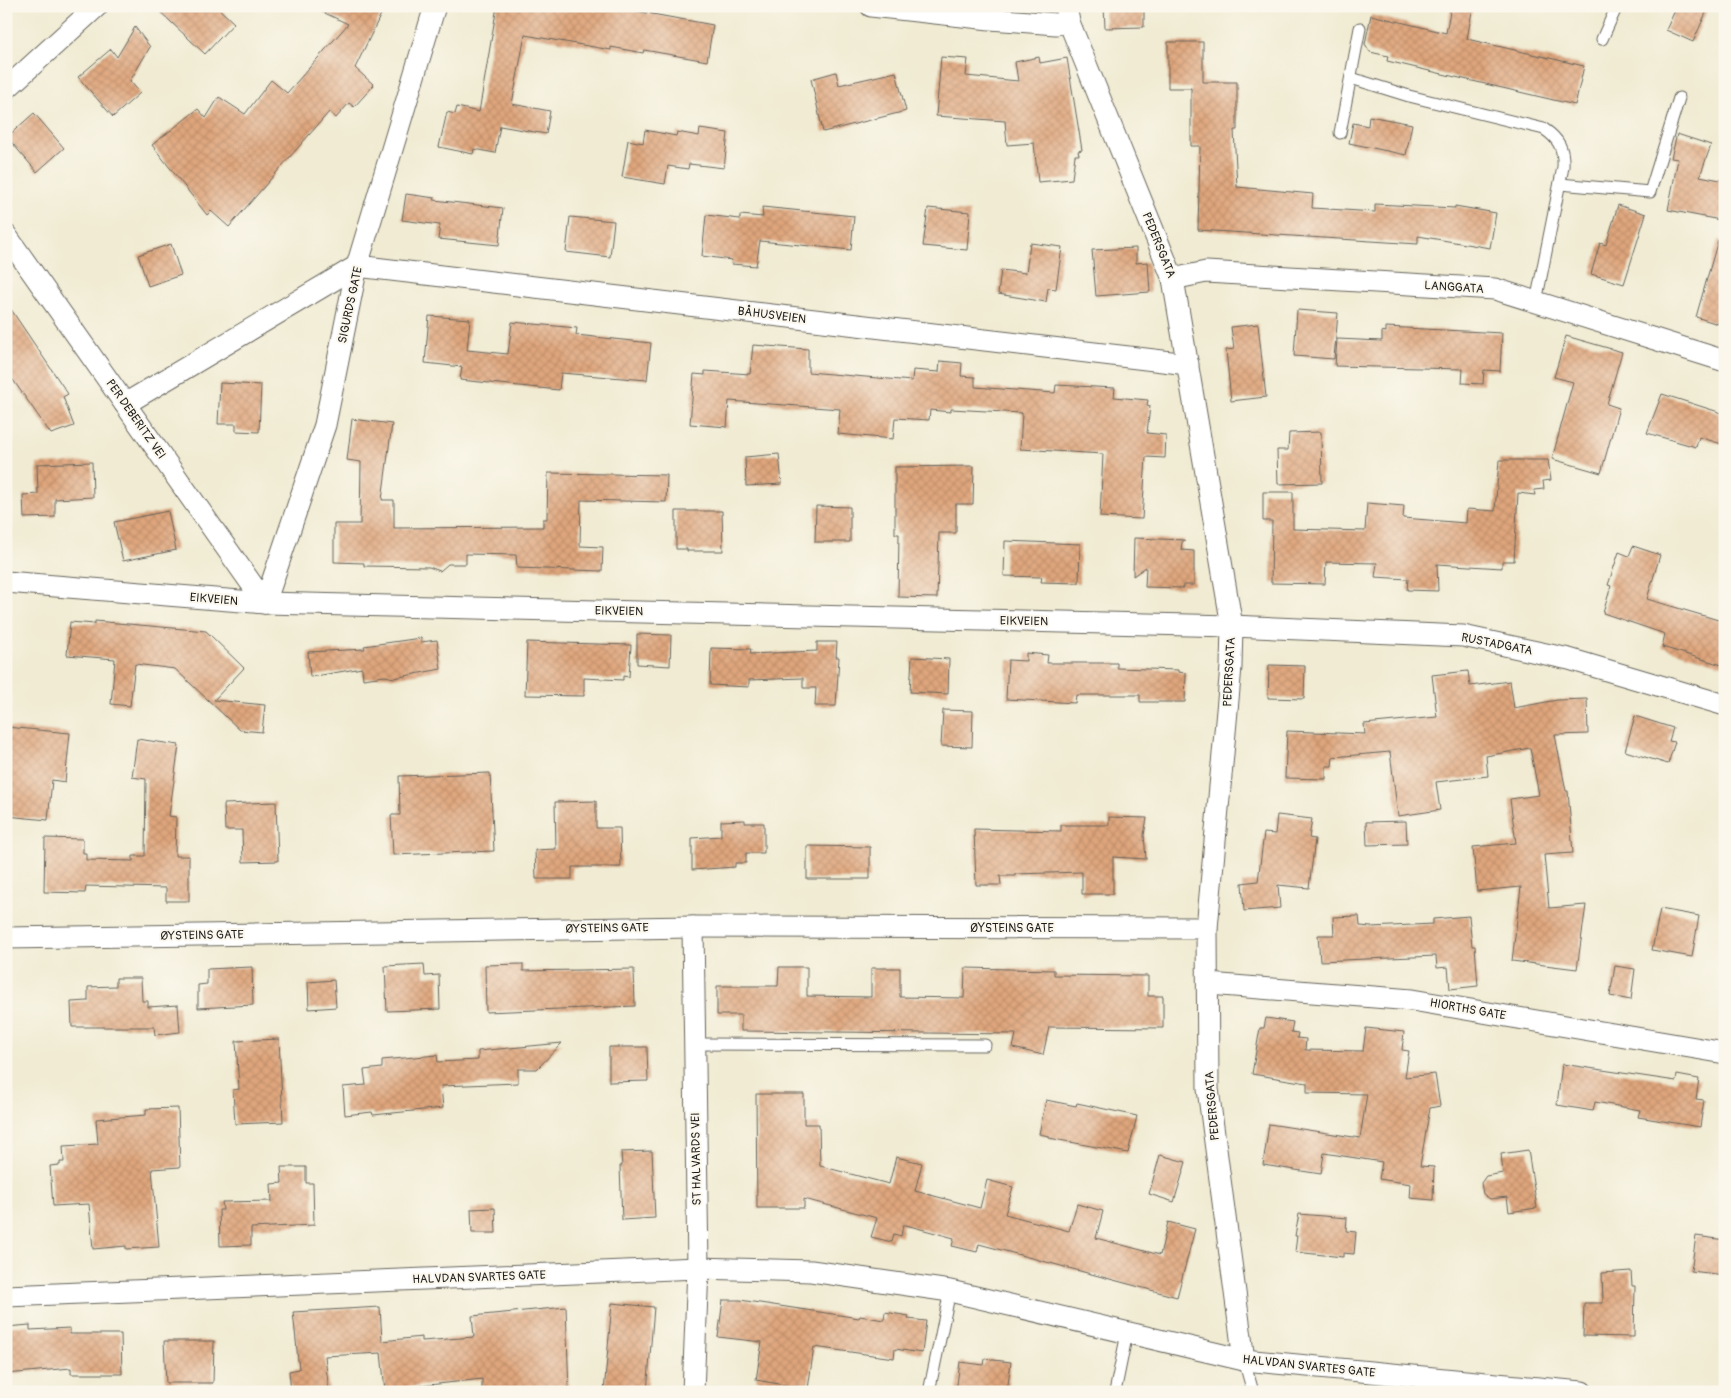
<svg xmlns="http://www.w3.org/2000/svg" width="1731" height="1398" font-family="Pangolin,sans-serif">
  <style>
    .building { fill: url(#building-cross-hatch) }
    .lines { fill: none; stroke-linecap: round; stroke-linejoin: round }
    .lane-casing { stroke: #66645c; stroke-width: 13 }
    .street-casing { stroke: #66645c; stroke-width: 23 }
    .lane { stroke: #fff; stroke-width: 11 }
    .street { stroke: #fff; stroke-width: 21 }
    .labels { text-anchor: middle; stroke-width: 4; stroke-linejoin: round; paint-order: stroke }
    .street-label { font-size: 12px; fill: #1c1c1c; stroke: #fbf7ec }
  </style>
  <defs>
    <pattern id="building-cross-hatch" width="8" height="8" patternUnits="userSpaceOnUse" patternTransform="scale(1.25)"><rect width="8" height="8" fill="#dfa67d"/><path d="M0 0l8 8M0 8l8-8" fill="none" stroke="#bf8e6b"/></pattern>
  </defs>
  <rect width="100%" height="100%" fill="#fbf7ec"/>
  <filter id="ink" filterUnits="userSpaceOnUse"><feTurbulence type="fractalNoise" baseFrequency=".02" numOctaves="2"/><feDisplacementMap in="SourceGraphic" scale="10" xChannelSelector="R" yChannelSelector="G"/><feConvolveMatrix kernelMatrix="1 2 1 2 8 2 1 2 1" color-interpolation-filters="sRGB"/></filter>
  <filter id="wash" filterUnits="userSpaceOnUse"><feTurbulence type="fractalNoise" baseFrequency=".0096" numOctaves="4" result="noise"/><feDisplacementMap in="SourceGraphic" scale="20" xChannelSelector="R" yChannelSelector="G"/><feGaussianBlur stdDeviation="1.12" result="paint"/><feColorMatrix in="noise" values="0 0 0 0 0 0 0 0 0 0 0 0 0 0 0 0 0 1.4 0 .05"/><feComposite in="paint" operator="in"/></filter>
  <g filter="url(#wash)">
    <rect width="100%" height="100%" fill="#f0ebd2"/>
    <g id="blocks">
      <g class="building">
        <path d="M154 6H216L234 23 205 54Z"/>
        <path d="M310 6H385L355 68 374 85 354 107 349 103 336 118 329 112 229 227 211 211 207 215 152 145 198 109 206 118 219 97 245 114 271 80 287 93 348 24Z"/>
        <path d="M497 6H608L713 25 707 61 644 50 643 53 611 47V50L525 35 512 104 550 111 546 134 500 126 495 153 474 149 473 154 439 147 447 112 455 114 457 107 479 112Z"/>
        <path d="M1104 6H1144V27L1105 28Z"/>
        <path d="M1451 6H1473L1467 39 1584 66 1575 105 1387 61 1388 56 1370 52 1365 44 1371 15 1446 33Z"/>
        <path d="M1677 6H1709L1693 42 1666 30Z"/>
        <path d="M135 27 150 47 130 81 140 93 113 117 78 77 111 49 117 57Z"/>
        <path d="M1168 42H1203V82H1237V130H1234L1237 187 1313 194 1312 208 1375 212V204L1455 208V206L1496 213 1490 248 1418 236V244L1198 230 1200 146H1191V88H1168Z"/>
        <path d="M941 57 968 59 966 76 1018 81 1015 62 1039 57 1040 63 1067 58 1082 150 1078 151 1079 155H1075L1072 179 1038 182 1034 143 1007 145 1005 121 936 116Z"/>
        <path d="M836 72 839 85 896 72 906 111 823 132 811 79Z"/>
        <path d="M34 113 64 148 37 172 7 137Z"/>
        <path d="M1369 116 1412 124 1406 155 1349 143 1353 123 1368 126Z"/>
        <path d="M700 129 728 133 724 168 689 164 688 169 668 166 665 184 622 177 628 140 643 143 645 130 676 136 677 132 699 136Z"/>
        <path d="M1677 134 1711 145 1700 176 1725 181V219L1720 218V220L1668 210 1678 159 1671 158Z"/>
        <path d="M406 194 435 198 434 200 503 208 499 245 438 239 440 225 402 220Z"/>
        <path d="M1618 205 1646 214 1624 284 1591 274 1600 243 1606 245Z"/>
        <path d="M762 207 854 216 851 250 760 241 756 266 731 264 732 260 702 256 706 215 740 219V215L763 217Z"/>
        <path d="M928 208 970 212 967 250 923 246Z"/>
        <path d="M570 217 614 221 610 257 566 252Z"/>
        <path d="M1718 240 1725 241V314L1721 313 1718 324 1696 317Z"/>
        <path d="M1030 243 1062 247 1056 289 1048 288 1046 302 998 294 1001 270 1026 273Z"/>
        <path d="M171 244 181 275 148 286 138 255Z"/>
        <path d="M1136 248V263L1148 262 1150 292 1096 296 1092 250Z"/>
        <path d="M6 302 68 394 63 397 74 426 51 434 6 370Z"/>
        <path d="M1297 310 1338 313 1334 359 1294 356Z"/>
        <path d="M429 316 470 319 467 350 508 354 512 322 577 328 576 335 651 343 647 380 561 373 559 390 460 380 462 367 425 363Z"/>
        <path d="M1258 324 1266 397 1231 401 1226 350 1234 349 1231 327Z"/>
        <path d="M1386 327 1502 333 1500 371 1484 370 1483 384 1462 383 1463 369 1335 366 1337 339 1382 341V331L1386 332Z"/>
        <path d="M1566 336 1622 352 1607 404 1619 408 1601 473 1552 459 1573 382 1554 377Z"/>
        <path d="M753 345 808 349V372L912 381 913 370 939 372 940 361 962 363 961 376 975 377V387L1055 393 1056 385 1115 388 1114 397 1148 400 1147 405 1150 406 1147 433 1166 435 1165 458 1146 457 1142 519 1100 517 1103 454 1020 449 1022 413 951 409V412L930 410 929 420 895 418 893 439 838 434 840 409 729 401 727 427 690 424 694 374 705 375V371L750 374Z"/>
        <path d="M220 383 261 385 259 432 236 431V424H218Z"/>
        <path d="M1662 394 1725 414V445L1699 437 1696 447 1647 433Z"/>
        <path d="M352 419 392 424 382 500H394V528L543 527V519H547L548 473 667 475 666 502 581 500 580 546 603 547 602 571 517 568 516 555 466 554V564H448L440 571 429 567 364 566V563L334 562V524H360L361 462 347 460Z"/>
        <path d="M1321 432 1322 483 1278 484 1277 450H1288L1289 433Z"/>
        <path d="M779 454 782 484 746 486 745 457Z"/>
        <path d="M1499 460H1548L1551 480 1543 481 1544 489 1534 490 1535 495 1518 493 1514 561H1502V568L1437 564 1438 591 1407 590 1408 579 1375 577 1377 563 1326 562 1325 584 1271 583 1272 521H1263V492H1293V529L1365 531 1367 503 1404 506 1403 518 1466 523 1467 509 1495 511Z"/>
        <path d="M92 462 93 497 55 499V517L24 518 23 495 38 494 37 464Z"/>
        <path d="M974 466 973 504H956V533H939L937 598 898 597 899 534H895V467Z"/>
        <path d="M816 506 850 507V542H815Z"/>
        <path d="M168 511 176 550 123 561 114 522Z"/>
        <path d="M676 511H722L723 551H687V549H676Z"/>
        <path d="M1134 538 1185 540 1182 542 1181 550 1194 551V585H1183V588L1145 587 1146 567 1133 576Z"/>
        <path d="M1005 541 1080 544 1079 583 1041 582 1042 577 1004 576Z"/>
        <path d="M1633 546 1660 555 1647 599 1725 622V666L1662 647 1665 634 1603 613 1611 586 1608 585 1619 552 1629 556Z"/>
        <path d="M95 621 206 631 244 668 214 700 265 705 262 732 240 730 175 669 135 664 130 706 111 704 115 659 67 655 70 622 95 624Z"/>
        <path d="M637 634 671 635 670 666 637 664Z"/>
        <path d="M421 638V642L437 640 441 669 394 678 385 676 363 679 362 668 310 677 308 652 365 649 364 646Z"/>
        <path d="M527 642 631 645 629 677 623 676V680L584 678V696L525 695Z"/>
        <path d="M817 642H837L836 657H839L836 706H815L816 688H803V678L749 680V687L710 685 711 648 751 649 750 654 817 651Z"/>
        <path d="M1026 653 1048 655 1047 663H1117V668L1178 670V672L1186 673 1185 702H1140V695H1076L1075 703 1006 699 1008 660 1026 661Z"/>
        <path d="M912 657 949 659 948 694 910 692Z"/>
        <path d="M1269 665 1305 666 1304 699 1268 698Z"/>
        <path d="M1468 671 1470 686 1510 681 1514 708 1557 700 1587 699 1588 734 1555 735 1566 791H1568L1573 853 1544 855 1549 908 1586 905 1577 969 1512 961 1521 887 1477 891 1473 847 1516 843 1510 799 1539 795 1530 748 1486 756 1488 776 1436 782 1440 810 1398 816 1390 752 1333 757 1332 766H1326V779L1285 778 1287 731 1365 734 1364 724 1437 717 1432 675Z"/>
        <path d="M943 710 973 711 972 747 941 746Z"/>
        <path d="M1635 716 1673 728 1669 741 1675 742 1668 764 1625 751Z"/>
        <path d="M6 727 70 733 65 782 52 780 48 820 6 816Z"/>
        <path d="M137 739 179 745 169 816 176 817 175 856H189V901H166V888L86 886 85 893 44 892 45 838 83 839V853H86V860L133 861V856H145L146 779 132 777Z"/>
        <path d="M490 773 494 851 393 855 391 815H400L399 776Z"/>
        <path d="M596 801V828H620L621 867H572V879H536L535 850 556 849 555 802Z"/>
        <path d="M276 802 278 861 243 862 242 830H225L224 804Z"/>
        <path d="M1277 815 1312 819 1309 838 1315 839 1309 888 1278 885 1280 908 1244 911 1242 883 1258 881 1264 833 1275 834Z"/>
        <path d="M1109 817 1147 818 1144 835 1146 859 1113 857V894H1082V872L1015 874V876H1000L1001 885H976L974 829 1061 831V825H1109Z"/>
        <path d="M745 820V823H764V853H746V863H735V867L692 870V838L721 836V821Z"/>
        <path d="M1406 821 1407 844 1367 845 1366 822Z"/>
        <path d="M807 846 870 847V879H807Z"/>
        <path d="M1660 909 1699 916 1692 957 1652 950Z"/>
        <path d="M1359 916 1360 926 1371 927 1433 924V919L1469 916 1472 946H1475L1478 986 1450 989 1448 967 1437 968 1436 956 1320 961 1318 935H1334L1333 917Z"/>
        <path d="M424 964 425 976 439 975 440 1009 387 1011 385 966Z"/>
        <path d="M523 964V971L634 969 635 1006 486 1012 485 965Z"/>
        <path d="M1615 966 1635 969 1631 1000 1610 996Z"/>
        <path d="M252 967 253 1005 198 1008V985L207 984V969Z"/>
        <path d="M779 967H807V996L871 997V968H900V997L964 998 965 968 1054 970V975L1148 976V996H1163V1028L1049 1027 1043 1055 1013 1048 1016 1034 741 1031V1015H717V986H778Z"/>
        <path d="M116 978H141L142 1001H148V1007L178 1005 180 1032 155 1035 154 1027H72L71 1002 88 1001V987L116 986Z"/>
        <path d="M334 980 336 1007 309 1009 308 982Z"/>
        <path d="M1266 1018 1293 1022 1291 1032 1298 1033 1297 1038 1306 1039 1305 1050 1363 1051 1366 1028 1404 1032 1402 1050 1409 1051 1405 1077 1435 1074 1440 1106 1430 1108 1420 1166 1434 1167 1433 1200 1410 1198 1411 1184 1379 1179 1382 1162 1324 1153 1321 1174 1263 1165 1269 1124 1360 1138 1367 1094 1307 1093V1083L1252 1074 1260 1028H1264Z"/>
        <path d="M279 1039 283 1122 235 1124 233 1090 239 1089 236 1041Z"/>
        <path d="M562 1043 537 1069H518V1083L441 1086 443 1108 373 1115 372 1112 345 1115 343 1087 366 1085 364 1070 382 1068V1060L437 1055 438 1062 478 1060V1051Z"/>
        <path d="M609 1047H647L648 1081 609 1082Z"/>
        <path d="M1562 1064 1676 1081 1677 1075 1699 1079 1696 1099 1704 1100 1700 1127 1638 1117 1640 1110 1595 1102 1593 1111 1557 1105Z"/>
        <path d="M756 1094H804V1124H819L820 1166 889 1184 896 1157 922 1163 915 1191 980 1208 987 1180 1013 1187 1005 1214 1069 1231 1077 1204 1103 1211 1096 1238 1160 1255 1168 1222 1195 1229 1177 1297 979 1244 977 1252 952 1246 954 1238 906 1225H903L901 1236 894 1234 892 1242 871 1237 877 1218 804 1199V1208H757Z"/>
        <path d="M1046 1100 1076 1106 1077 1103 1137 1116 1128 1153 1049 1138V1136L1039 1134Z"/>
        <path d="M178 1108 180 1167 152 1169 159 1247 126 1249V1246L93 1249 89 1204 53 1206 50 1166 60 1165V1162H64L63 1146 98 1144 96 1119 146 1115V1109Z"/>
        <path d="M1528 1150 1537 1208 1509 1212 1507 1197 1490 1199 1483 1194 1481 1183 1486 1176 1503 1173 1501 1154Z"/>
        <path d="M652 1151 655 1218 622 1220 620 1166H622L621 1152Z"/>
        <path d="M1160 1155 1186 1162 1174 1202 1149 1194Z"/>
        <path d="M281 1167H306V1183H313L314 1225 251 1228V1245L220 1246 219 1210H223L222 1202 272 1201 271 1184 282 1183Z"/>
        <path d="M495 1208 496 1233H472L471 1209Z"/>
        <path d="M1299 1214 1347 1218 1346 1231 1356 1232 1354 1254 1343 1253V1257L1295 1252 1297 1236H1295Z"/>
        <path d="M1696 1236 1725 1240V1275L1691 1271Z"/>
        <path d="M1631 1271 1632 1286H1635L1634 1337 1583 1336 1584 1303H1603L1602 1273Z"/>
        <path d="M723 1300H740L859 1318 860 1316 884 1320 885 1312 909 1316 908 1319 926 1321 922 1353 895 1349 894 1358 814 1347 808 1389 756 1380 762 1342 718 1337Z"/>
        <path d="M612 1303 654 1307 647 1392H604Z"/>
        <path d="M380 1307 382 1341 422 1337V1341L474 1337 472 1316 566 1307 569 1392H482V1379L385 1390 381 1353 325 1356 329 1392H291L289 1371 299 1369 293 1312Z"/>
        <path d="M30 1325V1330L70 1328V1334H121L122 1374H71V1368L6 1374V1327Z"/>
        <path d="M164 1341H214L213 1383H166Z"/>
        <path d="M985 1359 1011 1362 1007 1392H956L960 1362 984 1365Z"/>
      </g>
    </g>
  </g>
  <g filter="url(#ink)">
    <use href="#blocks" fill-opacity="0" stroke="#66645c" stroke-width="1"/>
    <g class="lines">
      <defs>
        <g id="lane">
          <path d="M1602 39 1617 6"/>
          <path d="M1351 78 1409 96 1544 129C1559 139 1564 149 1563 167L1536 302"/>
          <path d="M1340 133 1360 28"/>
          <path d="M1560 184 1650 192 1679 98"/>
          <path d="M693 1044 985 1045"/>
          <path d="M1244 1360 1253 1392"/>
          <path d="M929 1392 950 1291"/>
          <path d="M1115 1392 1127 1333"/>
        </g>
        <g id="street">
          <path d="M871 6 990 19 1056 24 1069 22"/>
          <path d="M1066 6 1069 22 1173 279 1232 626 1231 667 1207 928 1208 1089 1244 1360"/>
          <path d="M6 89 97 6"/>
          <path d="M6 235 265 603"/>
          <path d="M1173 279 1206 272 1495 289 1725 361"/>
          <path d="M125 404 357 266 1188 364"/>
          <path d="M6 582 265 603 1232 626 1463 636 1569 659 1725 705"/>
          <path d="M265 603 325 425 357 266 435 6"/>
          <path d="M6 938 693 927 1207 928"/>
          <path d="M1209 984 1412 1000 1725 1053"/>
          <path d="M6 1296 698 1268 811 1271 950 1291 1244 1360 1582 1392"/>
          <path d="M693 1392 698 1268 693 927"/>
        </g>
      </defs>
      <use href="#lane" class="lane-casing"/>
      <use href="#street" class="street-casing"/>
      <use href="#lane" class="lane"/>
      <use href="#street" class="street"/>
    </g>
  </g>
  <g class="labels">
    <g class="street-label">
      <text transform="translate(1159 245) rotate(68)" y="4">PEDERSGATA</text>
      <text transform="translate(1454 287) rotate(4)" y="4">LANGGATA</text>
      <text transform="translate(350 305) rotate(-78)" y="4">SIGURDS GATE</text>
      <text transform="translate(772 315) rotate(7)" y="4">BÅHUSVEIEN</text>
      <text transform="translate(136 419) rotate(55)" y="4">PER DEBERITZ VEI</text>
      <text transform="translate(214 599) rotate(5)" y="4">EIKVEIEN</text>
      <text transform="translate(619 611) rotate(1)" y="4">EIKVEIEN</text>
      <text transform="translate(1024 621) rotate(1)" y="4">EIKVEIEN</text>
      <text transform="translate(1497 644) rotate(11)" y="4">RUSTADGATA</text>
      <text transform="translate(1229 672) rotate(-87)" y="4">PEDERSGATA</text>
      <text transform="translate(607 928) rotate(-1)" y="4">ØYSTEINS GATE</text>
      <text x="1012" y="932">ØYSTEINS GATE</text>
      <text transform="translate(202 935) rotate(-1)" y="4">ØYSTEINS GATE</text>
      <text transform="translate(1468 1009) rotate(10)" y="4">HIORTHS GATE</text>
      <text transform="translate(1212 1106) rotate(-95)" y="4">PEDERSGATA</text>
      <text transform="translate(696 1159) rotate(-91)" y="4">ST HALVARDS VEI</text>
      <text transform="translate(479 1277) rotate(-2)" y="4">HALVDAN SVARTES GATE</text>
      <text transform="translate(1309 1366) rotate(6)" y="4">HALVDAN SVARTES GATE</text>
    </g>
  </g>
  <rect width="1731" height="1398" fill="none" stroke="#fbf7ec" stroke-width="25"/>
</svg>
